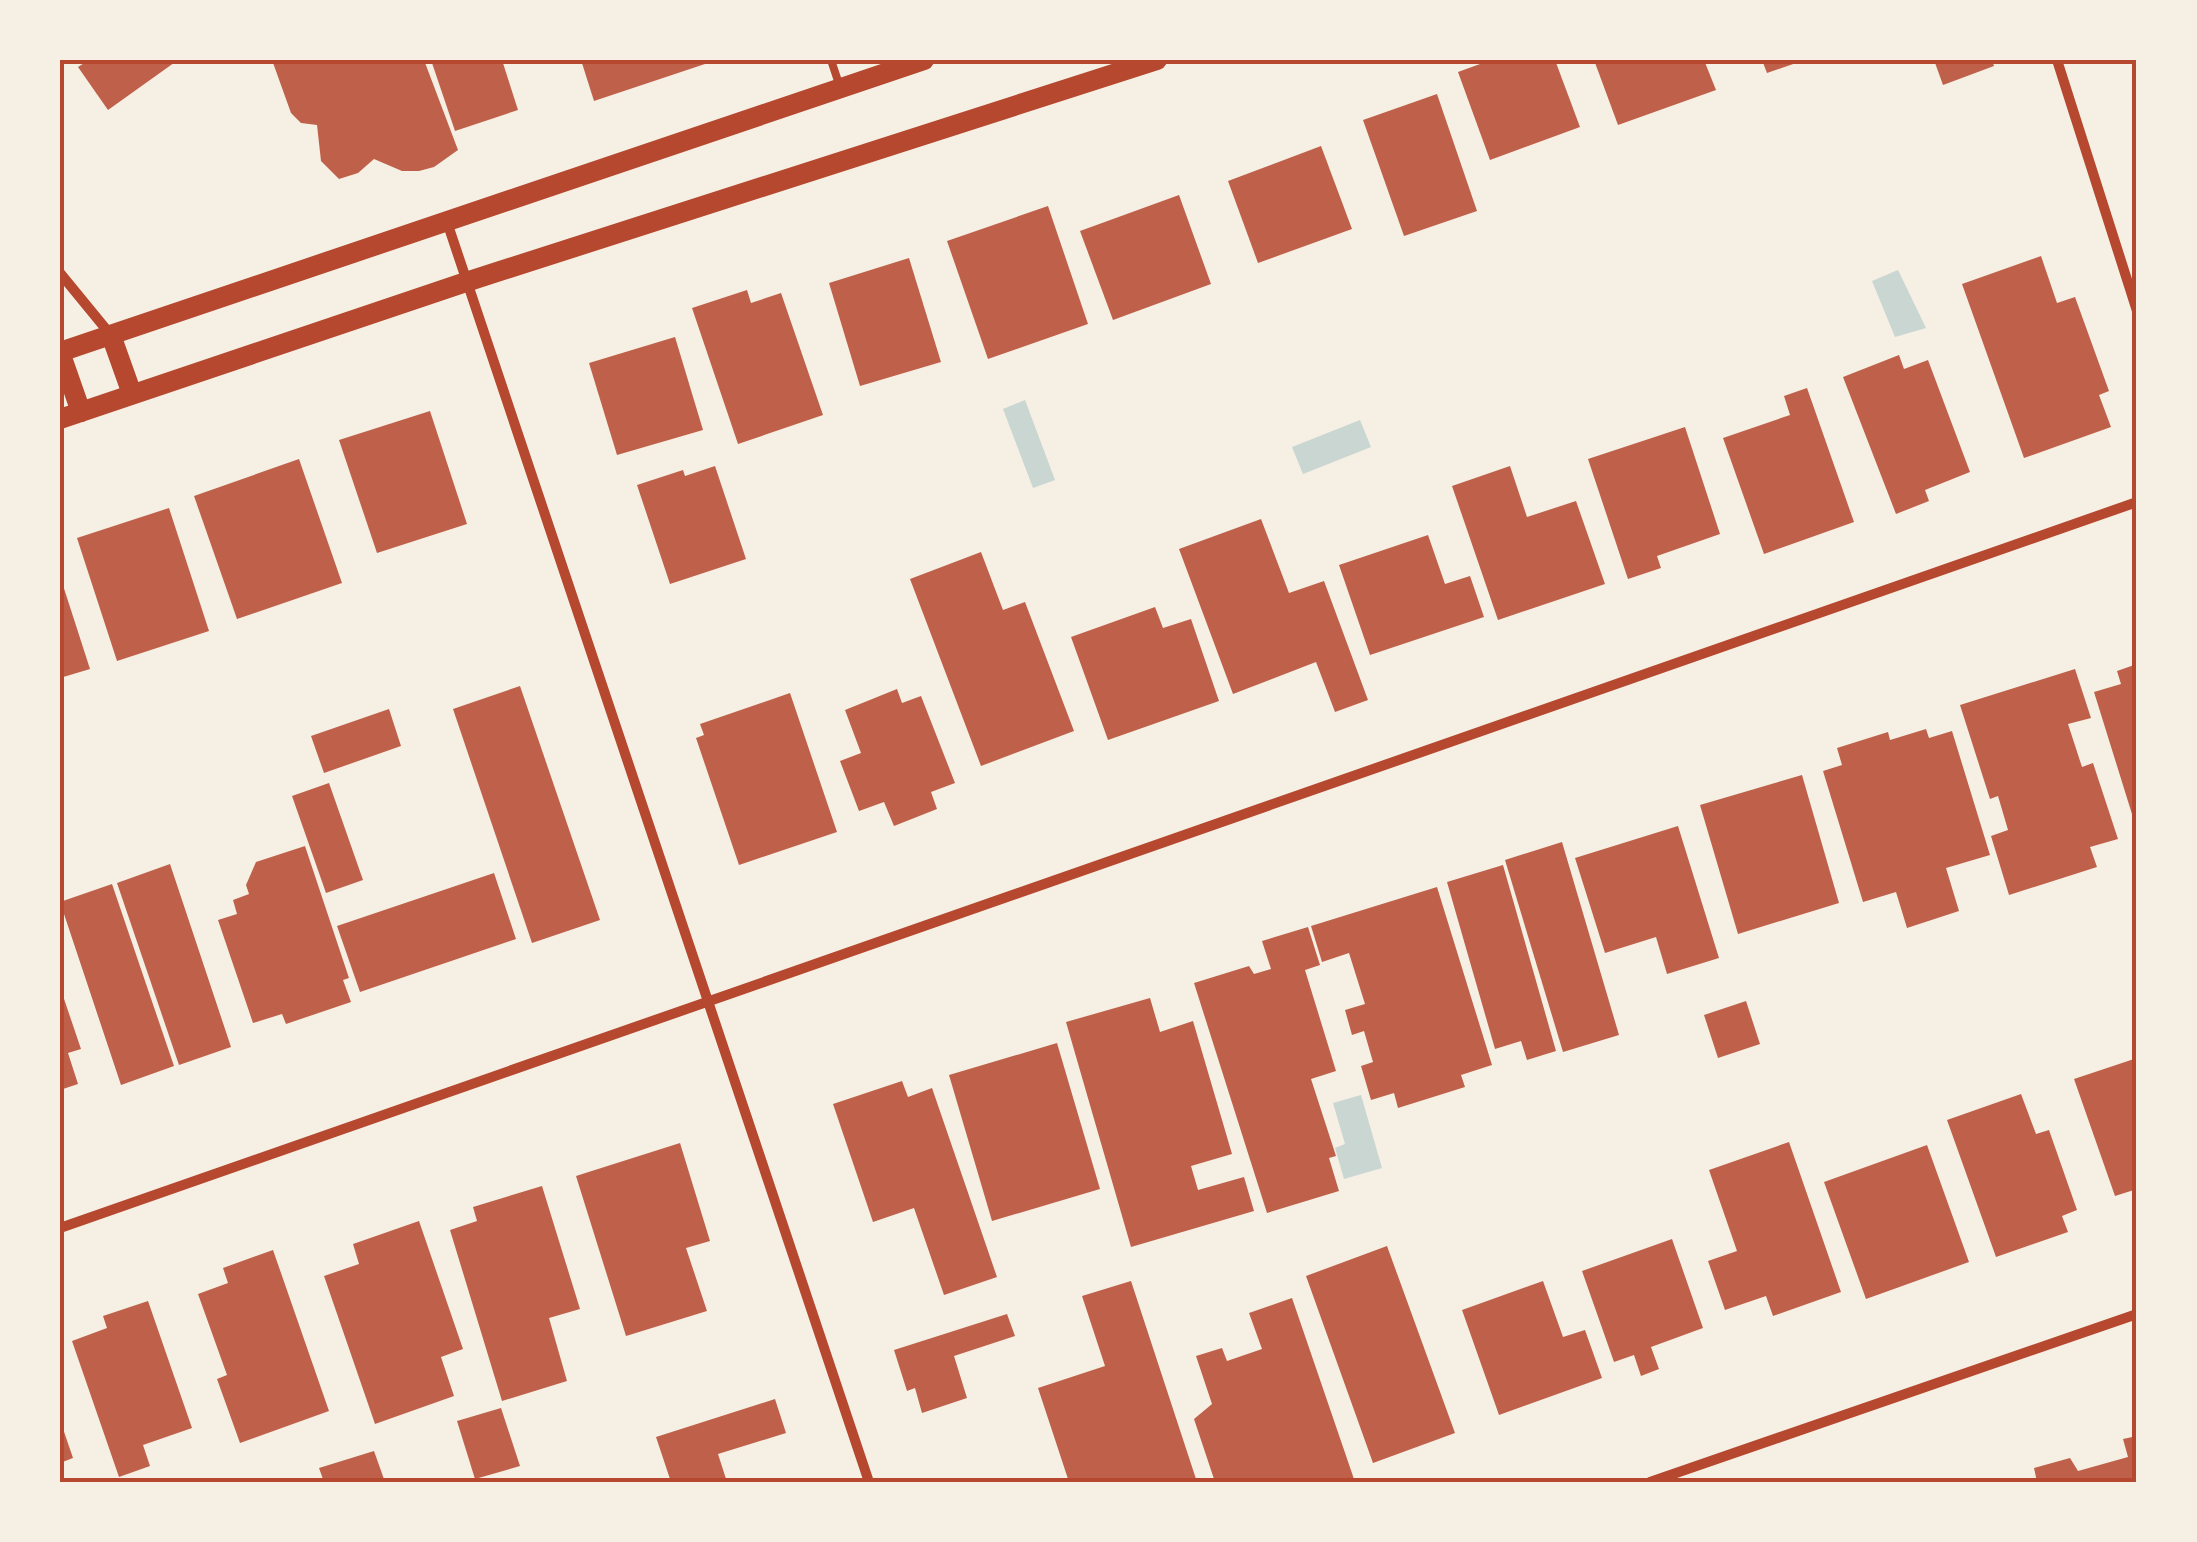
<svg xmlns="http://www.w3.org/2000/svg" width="2197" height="1542" font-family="'IBM Plex Sans',sans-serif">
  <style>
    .water { fill: #c9d6d2 }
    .building { fill: #bf614a }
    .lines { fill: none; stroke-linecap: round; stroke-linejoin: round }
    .service { stroke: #b5482f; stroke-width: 8 }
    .minor { stroke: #b5482f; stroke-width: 10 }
    .secondary { stroke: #b5482f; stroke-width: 20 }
    .neatline { fill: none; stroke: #b5482f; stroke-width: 4 }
  </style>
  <rect width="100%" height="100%" fill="#f6efe4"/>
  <g class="water">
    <path d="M1898 270 1926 328 1895 337 1872 281Z"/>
    <path d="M1025 400 1055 480 1033 488 1003 409Z"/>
    <path d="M1360 420 1371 447 1303 474 1292 447Z"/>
    <path d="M1361 1095 1382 1168 1344 1179 1335 1148 1345 1144 1333 1103Z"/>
  </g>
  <g class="building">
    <path d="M89 60H178L108 110 78 67Z"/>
    <path d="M272 60H424L458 150 434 167 419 171H402L374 159 358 173 339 179 321 161 317 125 301 123 291 113Z"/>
    <path d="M431 60H502L518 110 455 131Z"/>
    <path d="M581 60H714V61L594 101Z"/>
    <path d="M1491 60H1555L1580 127 1490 160 1458 72Z"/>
    <path d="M1594 60H1704L1716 90 1618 125Z"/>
    <path d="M1762 60H1802V61L1767 73Z"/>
    <path d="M1934 60H1992L1994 66 1943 85Z"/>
    <path d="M1437 94 1477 211 1404 236 1363 120Z"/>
    <path d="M1321 146 1352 229 1258 263 1228 181Z"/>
    <path d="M1179 195 1211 284 1113 320 1080 231Z"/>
    <path d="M1048 206 1088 324 988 359 947 241Z"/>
    <path d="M2041 256 2057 303 2075 297 2109 391 2099 395 2111 427 2024 458 1962 284Z"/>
    <path d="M909 258 941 362 860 386 829 283Z"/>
    <path d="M747 290 751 303 781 293 823 415 738 444 692 308Z"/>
    <path d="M675 337 703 430 617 455 589 363Z"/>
    <path d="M1899 355 1904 369 1928 360 1970 472 1925 490 1929 501 1896 514 1843 377Z"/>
    <path d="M1807 388 1854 522 1764 554 1723 438 1790 415 1784 396Z"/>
    <path d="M430 411 467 524 377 553 339 440Z"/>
    <path d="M1685 427 1720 534 1657 556 1661 568 1628 579 1588 459Z"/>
    <path d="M299 459 342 583 237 619 194 496Z"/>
    <path d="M715 466 746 559 670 584 637 485 683 470 685 476Z"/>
    <path d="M1510 466 1527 517 1576 501 1605 584 1498 620 1452 486Z"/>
    <path d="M169 508 209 631 117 661 77 538Z"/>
    <path d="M1261 519 1289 593 1324 581 1368 700 1335 712 1316 662 1233 694 1179 549Z"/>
    <path d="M1428 535 1445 584 1470 576 1484 617 1370 655 1339 565Z"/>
    <path d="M981 552 1003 610 1025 602 1074 731 981 766 910 579Z"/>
    <path d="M60 576 90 669 60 678Z"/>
    <path d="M1155 607 1163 628 1191 619 1219 701 1108 740 1071 637Z"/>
    <path d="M2137 664V827H2136L2094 692 2121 684 2117 671Z"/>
    <path d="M2075 669 2091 718 2068 724 2082 767 2093 763 2118 839 2090 847 2097 867 2009 895 1991 836 2008 830 1998 796 1990 799 1960 705Z"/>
    <path d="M520 686 600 920 532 943 453 709Z"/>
    <path d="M897 689 902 703 921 696 955 783 931 792 937 809 894 826 884 802 859 811 840 761 861 753 845 710Z"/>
    <path d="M790 693 837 832 739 865 696 738 704 735 700 724Z"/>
    <path d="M389 709 401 746 324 773 311 736Z"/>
    <path d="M1926 729 1929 738 1952 731 1990 855 1946 868 1959 911 1907 928 1896 892 1863 902 1823 771 1842 765 1837 748 1888 732 1890 740Z"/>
    <path d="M1802 775 1839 903 1738 934 1700 805Z"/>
    <path d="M329 783 363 880 326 893 292 796Z"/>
    <path d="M1678 826 1719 958 1667 974 1656 937 1605 953 1575 858Z"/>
    <path d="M1562 842 1619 1035 1563 1052 1505 860Z"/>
    <path d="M305 846 349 978 343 980 351 1002 286 1024 282 1014 253 1023 218 920 237 914 233 900 249 894 246 885 256 862Z"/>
    <path d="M170 864 231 1047 179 1065 117 883Z"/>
    <path d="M1503 865 1556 1051 1527 1060 1521 1041 1495 1049 1447 882Z"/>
    <path d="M494 873 516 939 360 992 337 926Z"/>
    <path d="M112 884 174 1066 121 1085 60 902Z"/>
    <path d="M1437 887 1492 1065 1461 1075 1465 1087 1398 1108 1394 1093 1371 1100 1361 1066 1373 1062 1364 1031 1352 1035 1345 1010 1365 1004 1349 953 1322 962 1311 926Z"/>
    <path d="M1308 927 1320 965 1305 970 1336 1071 1311 1079 1336 1156 1329 1158 1339 1191 1267 1213 1194 983 1249 966 1254 974 1271 969 1262 941Z"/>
    <path d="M60 987 81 1049 68 1053 78 1084 60 1090Z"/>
    <path d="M1150 998 1160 1032 1193 1021 1232 1154 1191 1166 1198 1190 1244 1177 1254 1211 1131 1247 1066 1022Z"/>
    <path d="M1746 1001 1760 1044 1718 1058 1704 1015Z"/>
    <path d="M1057 1043 1100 1189 992 1221 949 1075Z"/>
    <path d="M2137 1058V1189L2115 1196 2074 1079Z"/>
    <path d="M902 1081 908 1097 932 1088 997 1277 944 1295 914 1208 873 1222 833 1104Z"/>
    <path d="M2021 1094 2036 1134 2049 1130 2077 1210 2062 1216 2068 1232 1996 1257 1947 1120Z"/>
    <path d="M1789 1142 1841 1292 1773 1316 1766 1296 1725 1310 1708 1261 1737 1251 1709 1170Z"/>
    <path d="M680 1143 710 1241 686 1248 707 1311 626 1336 576 1176Z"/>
    <path d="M1927 1145 1969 1262 1866 1299 1824 1182Z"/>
    <path d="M542 1186 580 1309 549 1318 567 1381 502 1401 450 1230 477 1221 473 1207Z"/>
    <path d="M419 1221 463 1349 441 1357 454 1396 375 1424 324 1276 359 1264 353 1244Z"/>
    <path d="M1672 1239 1703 1328 1651 1347 1659 1369 1641 1376 1634 1355 1614 1362 1582 1271Z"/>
    <path d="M1387 1246 1455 1433 1373 1463 1306 1276Z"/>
    <path d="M273 1250 329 1411 240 1443 217 1379 227 1375 198 1294 228 1283 223 1268Z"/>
    <path d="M1131 1281 1197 1482H1069L1038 1388 1105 1366 1082 1296Z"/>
    <path d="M1543 1281 1563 1337 1585 1330 1602 1378 1499 1415 1462 1310Z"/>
    <path d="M1292 1298 1355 1482H1215L1194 1419 1212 1404 1196 1356 1222 1348 1227 1361 1262 1349 1249 1313Z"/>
    <path d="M148 1301 192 1428 143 1445 150 1466 119 1477 72 1341 107 1328 103 1316Z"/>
    <path d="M1007 1314 1015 1336 954 1356 967 1398 922 1413 915 1388 907 1391 894 1350Z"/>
    <path d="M775 1399 786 1433 718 1454 727 1482H671L656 1437Z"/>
    <path d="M501 1408 520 1466 475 1479 457 1421Z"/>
    <path d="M60 1420 73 1458 60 1463Z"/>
    <path d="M2137 1436V1482H2037L2034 1468 2070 1458 2078 1471 2128 1457 2123 1439Z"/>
    <path d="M374 1451 385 1482H324L319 1468Z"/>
  </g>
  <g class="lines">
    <path class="service" d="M831 60 839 84"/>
    <g class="minor">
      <path d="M2057 60 2137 311"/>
      <path d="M447 222 869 1482"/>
      <path d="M60 273 110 334"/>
      <path d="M60 1228 2137 502"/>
      <path d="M1650 1482 2137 1314"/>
    </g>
    <g class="secondary">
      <path d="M111 335 132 394"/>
      <path d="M60 352 924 60"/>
      <path d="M60 352 81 412"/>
      <path d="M60 419 466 282 1157 60"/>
    </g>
  </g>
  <rect width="2197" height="1542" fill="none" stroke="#f6efe4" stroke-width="125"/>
  <rect x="62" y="62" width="2072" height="1418" class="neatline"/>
</svg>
